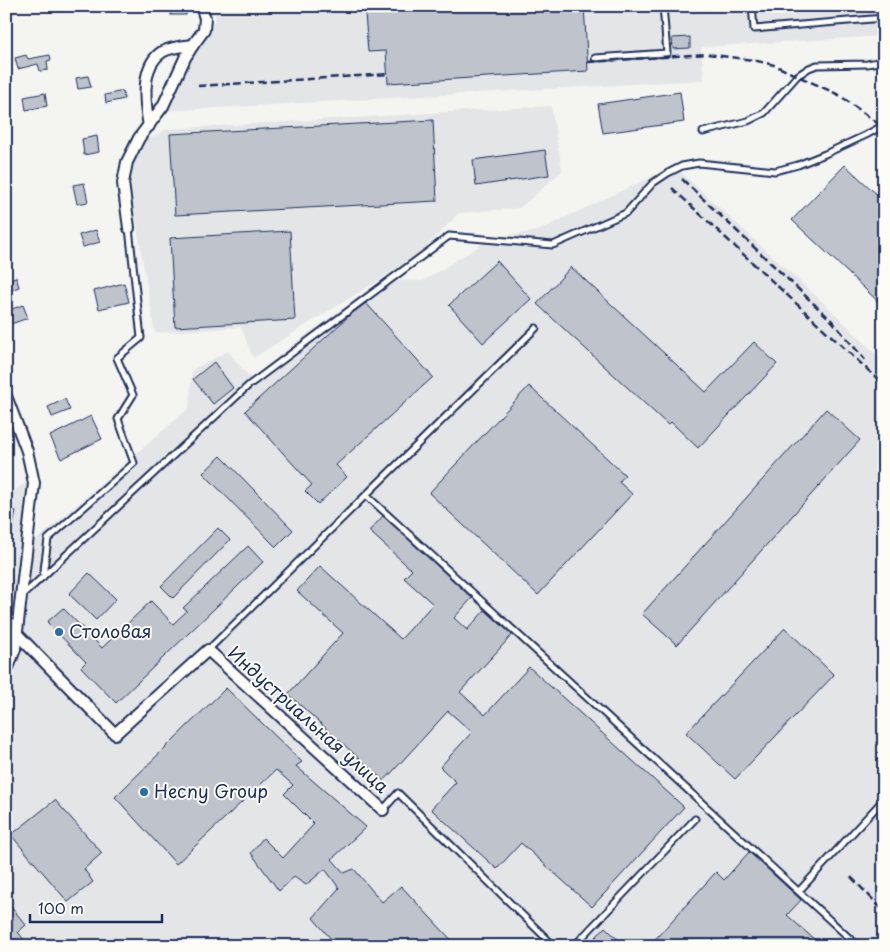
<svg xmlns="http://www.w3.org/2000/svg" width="890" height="952" font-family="'Playpen Sans',sans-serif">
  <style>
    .built { fill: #e4e5e6 }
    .building { fill: #bfc3cc; stroke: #1b2f5e }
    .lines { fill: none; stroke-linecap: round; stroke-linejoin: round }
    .service-casing { stroke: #1b2f5e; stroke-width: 9 }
    .minor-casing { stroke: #1b2f5e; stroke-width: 14 }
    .path { stroke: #1b2f5e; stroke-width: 2; stroke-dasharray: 4 4; stroke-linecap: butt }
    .service { stroke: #fdfcf7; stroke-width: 5 }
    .minor { stroke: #fdfcf7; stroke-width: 10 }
    .rail { stroke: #1b2f5e; stroke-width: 2.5; stroke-dasharray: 8 4; stroke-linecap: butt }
    .poi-dot { fill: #1f6fb2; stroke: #fdfcf7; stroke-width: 2 }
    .labels { text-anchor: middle; stroke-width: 4; stroke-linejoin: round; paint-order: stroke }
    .poi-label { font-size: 18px; fill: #1b2f5e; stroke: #fdfcf7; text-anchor: start }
    .street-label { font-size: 18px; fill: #1b2f5e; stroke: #fdfcf7 }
  </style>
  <rect width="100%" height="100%" fill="#f4f4f1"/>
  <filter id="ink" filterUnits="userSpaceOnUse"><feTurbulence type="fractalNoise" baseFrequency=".02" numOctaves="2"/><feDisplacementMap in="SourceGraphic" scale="10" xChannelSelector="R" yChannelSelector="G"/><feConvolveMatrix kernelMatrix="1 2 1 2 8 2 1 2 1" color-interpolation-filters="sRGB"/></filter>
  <g filter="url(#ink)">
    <g class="built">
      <path d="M212 6H884V36L701 47 704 80 165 111 216 18Z"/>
      <path d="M551 106 562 171 520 208 459 213 416 257 253 358 241 327 155 333 128 173 146 141 167 129Z"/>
      <path d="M674 166 831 310 884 362V946H6V691L21 651 33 543 189 408 192 370 228 351 251 379 294 344 382 280 423 281 492 238 537 231Z"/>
      <path d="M27 482 19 578 6 648V496Z"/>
    </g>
    <g class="building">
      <rect x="171" y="6" width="15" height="9"/>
      <path d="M383 6H584L588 71 388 83 386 51 368 52 365 13 383 12Z"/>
      <path d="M690 37V48L673 49 672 38Z"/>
      <path d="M26 55 28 59 50 55 51 60 47 61 48 70 40 71 38 64 18 69 15 58Z"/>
      <path d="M88 76 91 87 78 89 76 78Z"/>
      <path d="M123 91 124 99 106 103 105 95Z"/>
      <path d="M680 92 684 122 603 133 598 104Z"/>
      <path d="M45 93 47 106 26 110 24 97Z"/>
      <path d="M433 120 437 201 175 215 170 134Z"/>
      <path d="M97 136 99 152 84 155 82 139Z"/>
      <path d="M545 150 549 175 476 186 473 160Z"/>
      <path d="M845 165 884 201V307L792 220Z"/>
      <path d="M84 183 88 202 77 204 73 185Z"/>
      <path d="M96 230 100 242 83 247 79 235Z"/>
      <path d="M290 231 295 320 175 327 170 238Z"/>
      <path d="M497 261 531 299 483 343 449 305Z"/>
      <path d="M571 267 706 392 754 342 777 364 698 448 671 422 668 425 537 304Z"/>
      <path d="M16 277 19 287 6 292V280Z"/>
      <path d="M124 283 129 302 99 309 94 291Z"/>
      <path d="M366 303 433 377 336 465 347 477 318 504 305 491 312 485 245 411 350 315Z"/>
      <path d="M23 305 28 318 11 324 6 311Z"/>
      <path d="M214 362 233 388 213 404 193 379Z"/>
      <path d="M529 386 625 475 619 482 632 494 538 595 429 493Z"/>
      <path d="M65 399 70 410 52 417 48 407Z"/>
      <path d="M826 409 860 440 677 645 642 614Z"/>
      <path d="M91 416 102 439 61 459 50 436Z"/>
      <path d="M221 456 293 530 276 547 203 473Z"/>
      <path d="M6 509 16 511 10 542H6Z"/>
      <path d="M383 516 472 598 454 618 467 630 485 610 512 635 460 692 485 715 529 667 684 807 592 907 521 843 497 869 431 809 456 782 440 767 472 732 448 711 384 781 288 694 343 633 297 591 320 566 401 639 433 604 404 578 412 570 369 531Z"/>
      <path d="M218 528 230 540 173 598 161 586Z"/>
      <path d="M248 546 263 562 116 703 81 667 86 662 47 622 63 608 102 648 151 601 173 624 187 611 183 608Z"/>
      <path d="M89 573 116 599 96 620 69 594Z"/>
      <path d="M785 628 834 675 735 779 686 733Z"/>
      <path d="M226 688 302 762 296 766 366 827 332 859 344 873 354 869 382 902 401 886 457 946H337L313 918 339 888 325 869 306 885 294 877 279 891 251 853 263 838 283 858 314 824 284 794 293 785 276 770 176 864 115 797Z"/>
      <path d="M55 800 102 853 84 869 93 882 68 902 11 835Z"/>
      <path d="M749 852 801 900 787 915 816 941 812 946H649L716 872 724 880Z"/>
      <path d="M6 901 26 925 18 932 29 946H6Z"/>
      <path d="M605 927 625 946H588Z"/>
    </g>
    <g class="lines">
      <defs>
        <g id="service">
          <path d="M752 6 754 29 884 18"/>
          <path d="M595 58 667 53 663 6"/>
          <path d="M703 132 748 121 764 113 797 76 809 68 817 65 867 64 884 61"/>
          <path d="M366 495 536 328"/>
          <path d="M43 577 48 539 134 463 118 419 133 395 117 358 141 338 129 228"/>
          <path d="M22 596 249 385 449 236 553 245 626 213 653 183 668 173 682 166 699 163 775 171 798 165 825 154 866 135 884 125"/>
          <path d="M6 642 15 649"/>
          <path d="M208 650 366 495 858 946"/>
          <path d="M383 810 398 793 554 946"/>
          <path d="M799 891 884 799"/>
          <path d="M574 946 695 819"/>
        </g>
        <g id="minor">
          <path d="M149 126C145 105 140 66 162 52 171 47 183 46 193 45"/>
          <path d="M129 228 123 183 127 162 139 138 163 106 185 58 193 45 204 30 205 18 201 6"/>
          <path d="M6 396 27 451 34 483 15 649 6 673"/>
          <path d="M17 634 115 734 208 650 383 810"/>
        </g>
      </defs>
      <use href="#service" class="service-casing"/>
      <use href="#minor" class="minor-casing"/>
      <path class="path" d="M6 686 8 682"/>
      <use href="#service" class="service"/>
      <use href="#minor" class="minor"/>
      <g class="rail">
        <path d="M588 62 707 54 753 60 774 65 839 95 884 128"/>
        <path d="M198 86 388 74"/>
        <path d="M682 179 832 321 865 360"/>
        <path d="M672 188 884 385"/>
        <path d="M851 877 884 911"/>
      </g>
    </g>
  </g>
  <g class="poi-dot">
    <circle cx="59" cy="632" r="5"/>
    <circle cx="144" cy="792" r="5"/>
  </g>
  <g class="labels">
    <g class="poi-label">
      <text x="69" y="638">Столовая</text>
      <text x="154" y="798">Hecny Group</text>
    </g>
    <g class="street-label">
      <text transform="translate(308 720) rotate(42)" y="6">Индустриальная улица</text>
    </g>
  </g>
  <rect width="890" height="952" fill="none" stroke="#fdfcf7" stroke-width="25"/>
  <rect x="12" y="12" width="865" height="927" fill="none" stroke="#1b2f5e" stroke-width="2" filter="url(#ink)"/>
  <path d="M30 914v8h132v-8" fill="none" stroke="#1b2f5e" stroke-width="2.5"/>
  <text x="38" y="914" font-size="15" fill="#1b2f5e" stroke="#fdfcf7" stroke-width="4" paint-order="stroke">100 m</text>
</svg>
